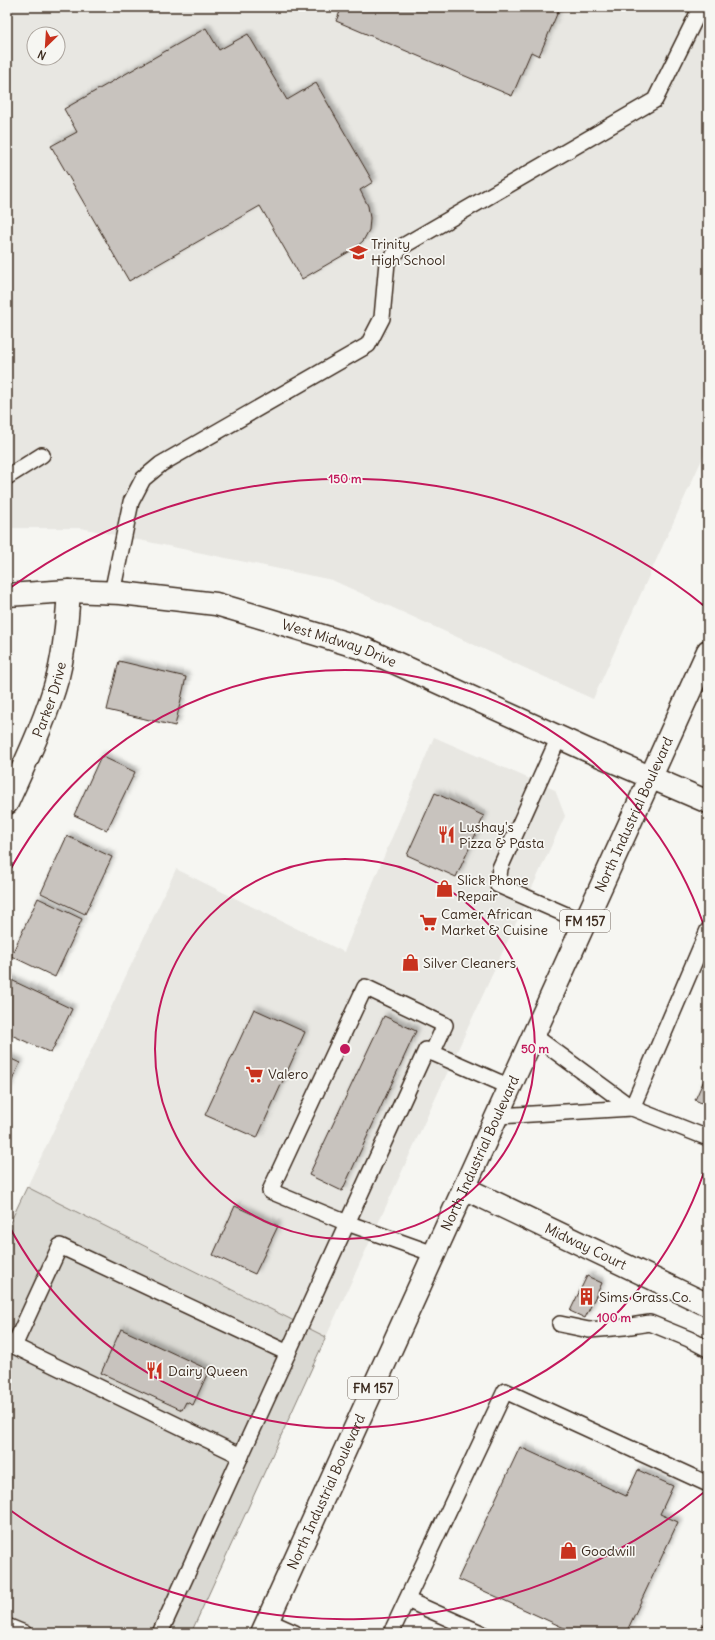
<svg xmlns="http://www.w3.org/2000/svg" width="715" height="1640" font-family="Delius,sans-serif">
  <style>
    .built { fill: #e8e7e2; fill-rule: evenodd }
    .green { fill: #dad9d3; stroke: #8a8278 }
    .building { fill: #c8c3be; stroke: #3b2a1e; filter: url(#shadow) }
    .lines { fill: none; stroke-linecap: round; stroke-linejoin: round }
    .lane-casing { stroke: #3b2a1e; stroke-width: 18 }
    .street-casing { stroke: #3b2a1e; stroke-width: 25 }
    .secondary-casing { stroke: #3b2a1e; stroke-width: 25 }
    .primary-casing { stroke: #3b2a1e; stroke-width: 25 }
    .lane { stroke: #f6f6f2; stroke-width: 15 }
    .street { stroke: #f6f6f2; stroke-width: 22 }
    .secondary { stroke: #f6f6f2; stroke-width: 22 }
    .primary { stroke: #f6f6f2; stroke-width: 22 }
    .ring { fill: none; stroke: #c2185b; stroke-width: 2 }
    .labels { text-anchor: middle; stroke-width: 3.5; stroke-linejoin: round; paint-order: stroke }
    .shield { fill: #f6f6f2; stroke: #73675e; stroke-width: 1 }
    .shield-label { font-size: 13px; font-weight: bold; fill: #3b2a1e }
    .poi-label { font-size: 14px; fill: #3b2a1e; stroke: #f6f6f2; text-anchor: start }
    .street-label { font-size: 14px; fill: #3b2a1e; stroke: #f6f6f2 }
    .centre { fill: #c2185b; stroke: #f6f6f2; stroke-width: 2 }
    .ring-label { font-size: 12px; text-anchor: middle; font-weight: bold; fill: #c2185b; stroke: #f6f6f2; stroke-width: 3.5; stroke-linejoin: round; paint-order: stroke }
  </style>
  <defs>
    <filter id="shadow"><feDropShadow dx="3.5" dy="-3.5" stdDeviation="2" flood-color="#0004"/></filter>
  </defs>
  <rect width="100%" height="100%" fill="#f6f6f2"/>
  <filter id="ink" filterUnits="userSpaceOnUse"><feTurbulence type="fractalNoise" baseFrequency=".025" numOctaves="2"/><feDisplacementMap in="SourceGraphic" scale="8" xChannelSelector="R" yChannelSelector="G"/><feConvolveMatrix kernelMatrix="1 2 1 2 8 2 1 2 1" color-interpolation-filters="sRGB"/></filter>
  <g filter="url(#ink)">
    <g class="built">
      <path d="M7 7H708V446L593 699 332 580 81 528H7ZM34 34H58V58H34Z"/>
      <path d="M434 737 555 790 565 816 326 1337 27 1187 176 869 344 952Z"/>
    </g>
    <path class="green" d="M27 1187 326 1337 191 1633H7V1229Z"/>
    <g class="building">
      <path d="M342 7H560L539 56 531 52 512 96 336 21Z"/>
      <path d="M206 28 219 50 248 34 287 100 316 83 373 182 360 190 368 206 370 218 369 230 363 241 354 249 302 279 260 206 129 281 51 146 77 132 64 109Z"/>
      <path d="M119 661 186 677 175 726 107 710Z"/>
      <path d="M101 756 135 772 107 830 74 815Z"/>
      <path d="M435 793 484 816 456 877 407 855Z"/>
      <path d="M67 836 112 857 85 914 41 893Z"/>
      <path d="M38 898 82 919 55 977 11 956Z"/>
      <path d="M7 978 72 1009 51 1053 7 1033Z"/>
      <path d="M254 1009 305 1032 257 1138 205 1115Z"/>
      <path d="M384 1016 416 1031 342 1191 309 1175Z"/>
      <path d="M7 1057 20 1063 7 1091Z"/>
      <path d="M708 1071V1106L695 1100Z"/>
      <path d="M235 1206 278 1226 255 1274 213 1255Z"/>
      <path d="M587 1276 602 1283 585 1318 570 1311Z"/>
      <path d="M121 1329 209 1370 193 1405 186 1402 182 1410 101 1373Z"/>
      <path d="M520 1447 626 1496 638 1470 673 1486 660 1514 678 1522 626 1633H575L458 1579Z"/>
    </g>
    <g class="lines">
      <defs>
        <g id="lane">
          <path d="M7 477 42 455"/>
          <path d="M112 593 131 502 143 479 161 464 368 345 382 318 387 262 403 246 655 100 701 7"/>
          <path d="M559 737 500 868 498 885 585 923"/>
          <path d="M533 1035 632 1108 708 1138"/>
          <path d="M432 1053 445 1025 365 987 270 1191 347 1223 434 1254"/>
          <path d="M632 1108 708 930"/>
          <path d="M497 1116 632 1108"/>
          <path d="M560 1324 589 1330 624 1327 650 1323 689 1339 708 1349"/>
          <path d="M241 1456 14 1346 60 1246 288 1353"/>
          <path d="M407 1600 481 1633"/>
          <path d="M268 1621 295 1633"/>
          <path d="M7 1626 24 1633"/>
          <path d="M160 1633 426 1050 510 1087"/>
          <path d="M391 1633 505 1391 708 1484"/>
          <path d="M708 1633V1632"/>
        </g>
        <g id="street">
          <path id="s1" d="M7 803C26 761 46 720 58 676 65 648 67 619 69 591"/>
          <path id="s2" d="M464 1188 708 1305"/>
        </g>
        <g id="secondary">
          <path id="s3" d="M7 595 69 591 121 593 216 604 270 620 365 649 587 750 708 802"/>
        </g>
        <g id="primary">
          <path id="s4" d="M262 1633 708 651"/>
        </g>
      </defs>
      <use href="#lane" class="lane-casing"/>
      <use href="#street" class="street-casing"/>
      <use href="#secondary" class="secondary-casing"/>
      <use href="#primary" class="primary-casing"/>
      <use href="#lane" class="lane"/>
      <use href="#street" class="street"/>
      <use href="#secondary" class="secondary"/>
      <use href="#primary" class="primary"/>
    </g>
  </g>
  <g class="ring">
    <circle cx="345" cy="1049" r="190"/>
    <path d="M707 1163A380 380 0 0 1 8 1224M8 874A380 380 0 0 1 707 935"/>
    <path d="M708 1489A570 570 0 0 1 10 1510M10 588A570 570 0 0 1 708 609"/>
  </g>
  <defs>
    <symbol id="school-bare" viewBox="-9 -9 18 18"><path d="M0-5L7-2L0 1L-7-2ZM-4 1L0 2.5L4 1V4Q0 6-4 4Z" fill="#c8321e" stroke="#f6f6f2" stroke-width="2.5" paint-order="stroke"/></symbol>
    <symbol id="restaurant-bare" viewBox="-9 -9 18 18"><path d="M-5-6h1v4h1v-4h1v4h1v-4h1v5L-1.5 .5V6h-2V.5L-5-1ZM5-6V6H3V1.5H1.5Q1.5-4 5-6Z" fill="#c8321e" stroke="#f6f6f2" stroke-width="2.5" paint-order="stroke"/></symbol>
    <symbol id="shop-bare" viewBox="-9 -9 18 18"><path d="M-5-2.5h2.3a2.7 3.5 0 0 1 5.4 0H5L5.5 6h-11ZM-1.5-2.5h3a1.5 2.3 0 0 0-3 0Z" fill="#c8321e" stroke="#f6f6f2" stroke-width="2.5" paint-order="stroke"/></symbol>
    <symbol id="supermarket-bare" viewBox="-9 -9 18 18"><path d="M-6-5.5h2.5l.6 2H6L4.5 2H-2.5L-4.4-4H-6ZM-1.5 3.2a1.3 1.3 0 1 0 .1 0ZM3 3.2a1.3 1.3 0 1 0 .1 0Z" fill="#c8321e" stroke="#f6f6f2" stroke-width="2.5" paint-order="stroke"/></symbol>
    <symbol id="building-bare" viewBox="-9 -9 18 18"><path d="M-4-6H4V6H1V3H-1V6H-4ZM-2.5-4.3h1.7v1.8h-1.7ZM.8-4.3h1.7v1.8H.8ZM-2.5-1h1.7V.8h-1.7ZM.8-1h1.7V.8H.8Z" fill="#c8321e" stroke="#f6f6f2" stroke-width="2.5" paint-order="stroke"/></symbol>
  </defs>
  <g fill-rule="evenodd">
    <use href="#school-bare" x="346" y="240" width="25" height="25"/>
    <use href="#restaurant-bare" x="434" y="822" width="25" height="25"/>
    <use href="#shop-bare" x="432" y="876" width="25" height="25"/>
    <use href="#supermarket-bare" x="416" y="910" width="25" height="25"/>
    <use href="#shop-bare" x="398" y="950" width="25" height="25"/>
    <use href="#supermarket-bare" x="242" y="1062" width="25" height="25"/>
    <use href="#building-bare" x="574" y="1284" width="25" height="25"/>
    <use href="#restaurant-bare" x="142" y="1358" width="25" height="25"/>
    <use href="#shop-bare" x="556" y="1538" width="25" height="25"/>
  </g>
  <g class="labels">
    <g class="shield">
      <rect x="560" y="910" width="50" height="22" rx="3"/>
      <rect x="348" y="1377" width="50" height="22" rx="3"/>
    </g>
    <g class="shield-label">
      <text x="585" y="926">FM 157</text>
      <text x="373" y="1393">FM 157</text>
    </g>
    <g class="poi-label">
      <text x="371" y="249">Trinity<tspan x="371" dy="16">High School</tspan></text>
      <text x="459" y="832">Lushay's<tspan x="459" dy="16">Pizza &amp; Pasta</tspan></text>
      <text x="457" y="885">Slick Phone<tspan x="457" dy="16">Repair</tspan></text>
      <text x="441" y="919">Camer African<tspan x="441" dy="16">Market &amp; Cuisine</tspan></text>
      <text x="423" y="968">Silver Cleaners</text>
      <text x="268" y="1079">Valero</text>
      <text x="599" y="1302">Sims Grass Co.</text>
      <text x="168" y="1376">Dairy Queen</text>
      <text x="581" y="1556">Goodwill</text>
    </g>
    <g class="street-label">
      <text dy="5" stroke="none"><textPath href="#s3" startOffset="339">West Midway Drive</textPath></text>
      <text dy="5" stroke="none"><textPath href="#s1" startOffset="112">Parker Drive</textPath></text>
      <text dy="5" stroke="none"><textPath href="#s4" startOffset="899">North Industrial Boulevard</textPath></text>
      <text dy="5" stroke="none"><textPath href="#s4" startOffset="527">North Industrial Boulevard</textPath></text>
      <text dy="5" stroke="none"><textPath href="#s2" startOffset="135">Midway Court</textPath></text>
      <text dy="5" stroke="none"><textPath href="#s4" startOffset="155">North Industrial Boulevard</textPath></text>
    </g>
  </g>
  <circle cx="345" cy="1049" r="6" class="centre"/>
  <g class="ring-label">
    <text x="345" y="483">150 m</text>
    <text x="535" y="1053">50 m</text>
    <text x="614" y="1322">100 m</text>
  </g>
  <rect width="715" height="1640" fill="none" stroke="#f6f6f2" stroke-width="24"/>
  <rect x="12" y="12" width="691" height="1616" fill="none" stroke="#3b2a1e" stroke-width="1.5" filter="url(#ink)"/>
  <g transform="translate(46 46) rotate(205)"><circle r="19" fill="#f6f6f2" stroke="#aba49d"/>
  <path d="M0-3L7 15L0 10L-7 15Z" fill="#c8321e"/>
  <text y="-6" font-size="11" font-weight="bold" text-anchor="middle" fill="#3b2a1e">N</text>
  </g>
</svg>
